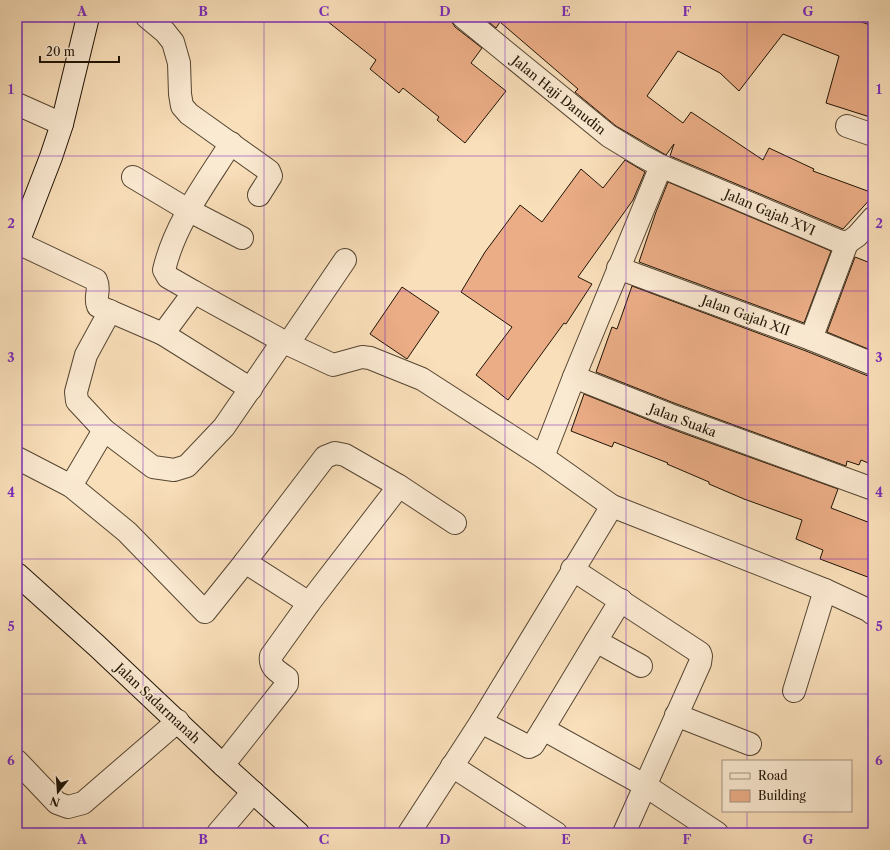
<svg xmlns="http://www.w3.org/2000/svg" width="890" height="850" font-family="'Libre Caslon Text',serif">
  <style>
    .building { fill: #ebad86; stroke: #1f1305 }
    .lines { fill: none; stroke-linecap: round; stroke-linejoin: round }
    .minor-casing { stroke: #564632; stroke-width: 24 }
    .secondary-casing { stroke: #1f1305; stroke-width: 24 }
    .minor { stroke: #fbead2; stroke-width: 22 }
    .secondary { stroke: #fbead2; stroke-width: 22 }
    .grid { fill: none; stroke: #7b2cbf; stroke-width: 1; stroke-opacity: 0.55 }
    .labels { text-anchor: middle; stroke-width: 3; stroke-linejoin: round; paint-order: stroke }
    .street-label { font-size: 13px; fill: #1f1305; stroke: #fbead2 }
    .neatline { fill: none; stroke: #7b2cbf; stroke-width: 1.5 }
    .grid-label { font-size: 13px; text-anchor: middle; font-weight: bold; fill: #7b2cbf }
  </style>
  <rect width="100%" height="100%" fill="#f9dfba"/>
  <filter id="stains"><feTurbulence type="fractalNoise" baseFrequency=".005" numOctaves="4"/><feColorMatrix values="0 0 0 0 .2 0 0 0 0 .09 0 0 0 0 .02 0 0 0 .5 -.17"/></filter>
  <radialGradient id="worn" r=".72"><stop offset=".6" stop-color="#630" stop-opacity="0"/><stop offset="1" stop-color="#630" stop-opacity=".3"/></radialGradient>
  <g class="building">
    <path d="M322 17H451L452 22 455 27 482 48 471 63 506 91 465 143 437 120 439 117 403 88 399 93 370 69 376 60Z"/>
    <path d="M483 17H847L873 26V118L826 103 839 56 783 34 739 91 720 73 678 51 647 96 683 123 691 112 763 160 769 148 814 169 813 171 873 193V196L843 229 670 156 674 144 666 155 616 126 575 92 578 89 500 22 496 28Z"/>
    <path d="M625 160 645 172 633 200 578 277 592 284 566 324 564 323 508 400 476 375 512 327 461 292 485 252 520 205 542 222 581 169 603 188Z"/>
    <path d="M668 182 831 251 804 323 639 262 656 212Z"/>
    <path d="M855 257 873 264V351L827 332Z"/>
    <path d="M632 286 806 351 868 376H873V465L861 460 859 465 847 461 846 466 674 403 596 372 612 327 617 329Z"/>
    <path d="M402 287 439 312 407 359 370 334Z"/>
    <path d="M584 394 666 427 838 489 831 508 873 524V579L820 559 823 550 796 539 802 520 744 499 709 484V482L667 464 668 463 614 442 612 447 571 431Z"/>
  </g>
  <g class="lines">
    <defs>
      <g id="minor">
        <path d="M147 17 165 32 173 42 179 63 180 94 182 106 189 114 269 171 271 176 259 195"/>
        <path d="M463 17 609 136 642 156 661 166 836 240 847 243 857 236 873 218"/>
        <path d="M17 104 62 124"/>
        <path d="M847 126 873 135"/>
        <path d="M133 177 188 210 242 238"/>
        <path d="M18 243 96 280C101 291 94 296 98 306L163 334 251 389"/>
        <path d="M618 268 811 339 873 364"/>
        <path d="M194 292 168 277 164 270C175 223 206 183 231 143"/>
        <path d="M110 311 86 355 76 392 77 401 104 430 153 467 174 470 187 466 224 427 283 341"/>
        <path d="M163 334 194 292 288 344 333 365 362 357 370 358 422 379 543 457 612 506 825 590 868 610 873 614"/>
        <path d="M811 339 847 243"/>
        <path d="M288 344 345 260"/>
        <path d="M574 377 661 166"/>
        <path d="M543 457 574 377 670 415 873 489"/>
        <path d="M17 458 71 486 127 532 205 612 245 562"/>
        <path d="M71 486 104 430"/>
        <path d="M572 569 700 653 701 656 700 663 624 833"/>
        <path d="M309 603 399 486"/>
        <path d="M596 641 621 600"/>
        <path d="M794 691 825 590"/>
        <path d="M676 715 750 744"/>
        <path d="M481 722 529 747 533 745 543 729 596 641 641 666"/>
        <path d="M543 729 646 786 717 833"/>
        <path d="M17 761 57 803 68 807 83 803 178 721"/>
        <path d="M223 765 287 684V678C279 672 269 668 271 656L309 603 245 562 325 457 335 453 345 455 399 486 455 523"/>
        <path d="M452 766 556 833"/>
        <path d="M218 833 253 792"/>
        <path d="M409 833 481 722 612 506"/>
      </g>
      <g id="secondary">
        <path d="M17 245 51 157 62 124 88 17"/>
        <path d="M17 574 97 646 223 765 298 833"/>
      </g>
    </defs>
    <use href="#minor" class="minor-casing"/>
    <use href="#secondary" class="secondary-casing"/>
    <use href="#minor" class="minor"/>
    <use href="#secondary" class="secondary"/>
  </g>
  <path class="grid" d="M143 17V833M264 17V833M385 17V833M505 17V833M626 17V833M747 17V761M17 156H873M17 291H873M17 425H873M17 559H873M17 694H873M747 811V833"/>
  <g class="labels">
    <g class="street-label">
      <text transform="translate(559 95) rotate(39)" y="5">Jalan Haji Danudin</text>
      <text transform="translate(770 212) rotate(23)" y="5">Jalan Gajah XVI</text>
      <text transform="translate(746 315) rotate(20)" y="5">Jalan Gajah XII</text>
      <text transform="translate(683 420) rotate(21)" y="5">Jalan Suaka</text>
      <text transform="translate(158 703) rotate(43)" y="5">Jalan Sadarmanah</text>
    </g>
  </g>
  <rect width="890" height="850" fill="none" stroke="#f9dfba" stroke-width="44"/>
  <rect x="722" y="760" width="130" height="52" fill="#fbead2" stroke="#a39480"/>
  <rect x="730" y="773" width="20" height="6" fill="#fbead2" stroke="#a39480"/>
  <text x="758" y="780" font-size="12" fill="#1f1305">Road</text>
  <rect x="730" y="790" width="20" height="12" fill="#ebad86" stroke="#a39480"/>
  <text x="758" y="800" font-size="12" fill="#1f1305">Building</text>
  <g transform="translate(58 792) rotate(197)" stroke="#fbead2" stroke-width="3" paint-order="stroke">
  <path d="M0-3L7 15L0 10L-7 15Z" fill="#1f1305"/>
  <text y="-6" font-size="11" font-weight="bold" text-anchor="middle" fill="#1f1305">N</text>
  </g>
  <path d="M40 56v6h79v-6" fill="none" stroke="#1f1305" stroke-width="2"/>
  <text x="46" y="56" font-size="12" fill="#1f1305" stroke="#fbead2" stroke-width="3" paint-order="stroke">20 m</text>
  <rect x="22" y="22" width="846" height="806" class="neatline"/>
  <g class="grid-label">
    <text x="82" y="16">A</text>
    <text x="203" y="16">B</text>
    <text x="324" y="16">C</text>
    <text x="445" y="16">D</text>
    <text x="566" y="16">E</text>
    <text x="687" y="16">F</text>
    <text x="808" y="16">G</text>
    <text x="11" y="94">1</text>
    <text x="879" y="94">1</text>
    <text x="11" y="228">2</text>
    <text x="879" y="228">2</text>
    <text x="11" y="362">3</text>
    <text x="879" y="362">3</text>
    <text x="11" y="497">4</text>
    <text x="879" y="497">4</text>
    <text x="11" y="631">5</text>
    <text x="879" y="631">5</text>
    <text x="11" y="765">6</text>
    <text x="879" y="765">6</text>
    <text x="82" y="844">A</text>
    <text x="203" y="844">B</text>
    <text x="324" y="844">C</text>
    <text x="445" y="844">D</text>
    <text x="566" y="844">E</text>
    <text x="687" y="844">F</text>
    <text x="808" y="844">G</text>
  </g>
  <rect width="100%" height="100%" filter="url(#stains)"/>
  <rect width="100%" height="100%" fill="url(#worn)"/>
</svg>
